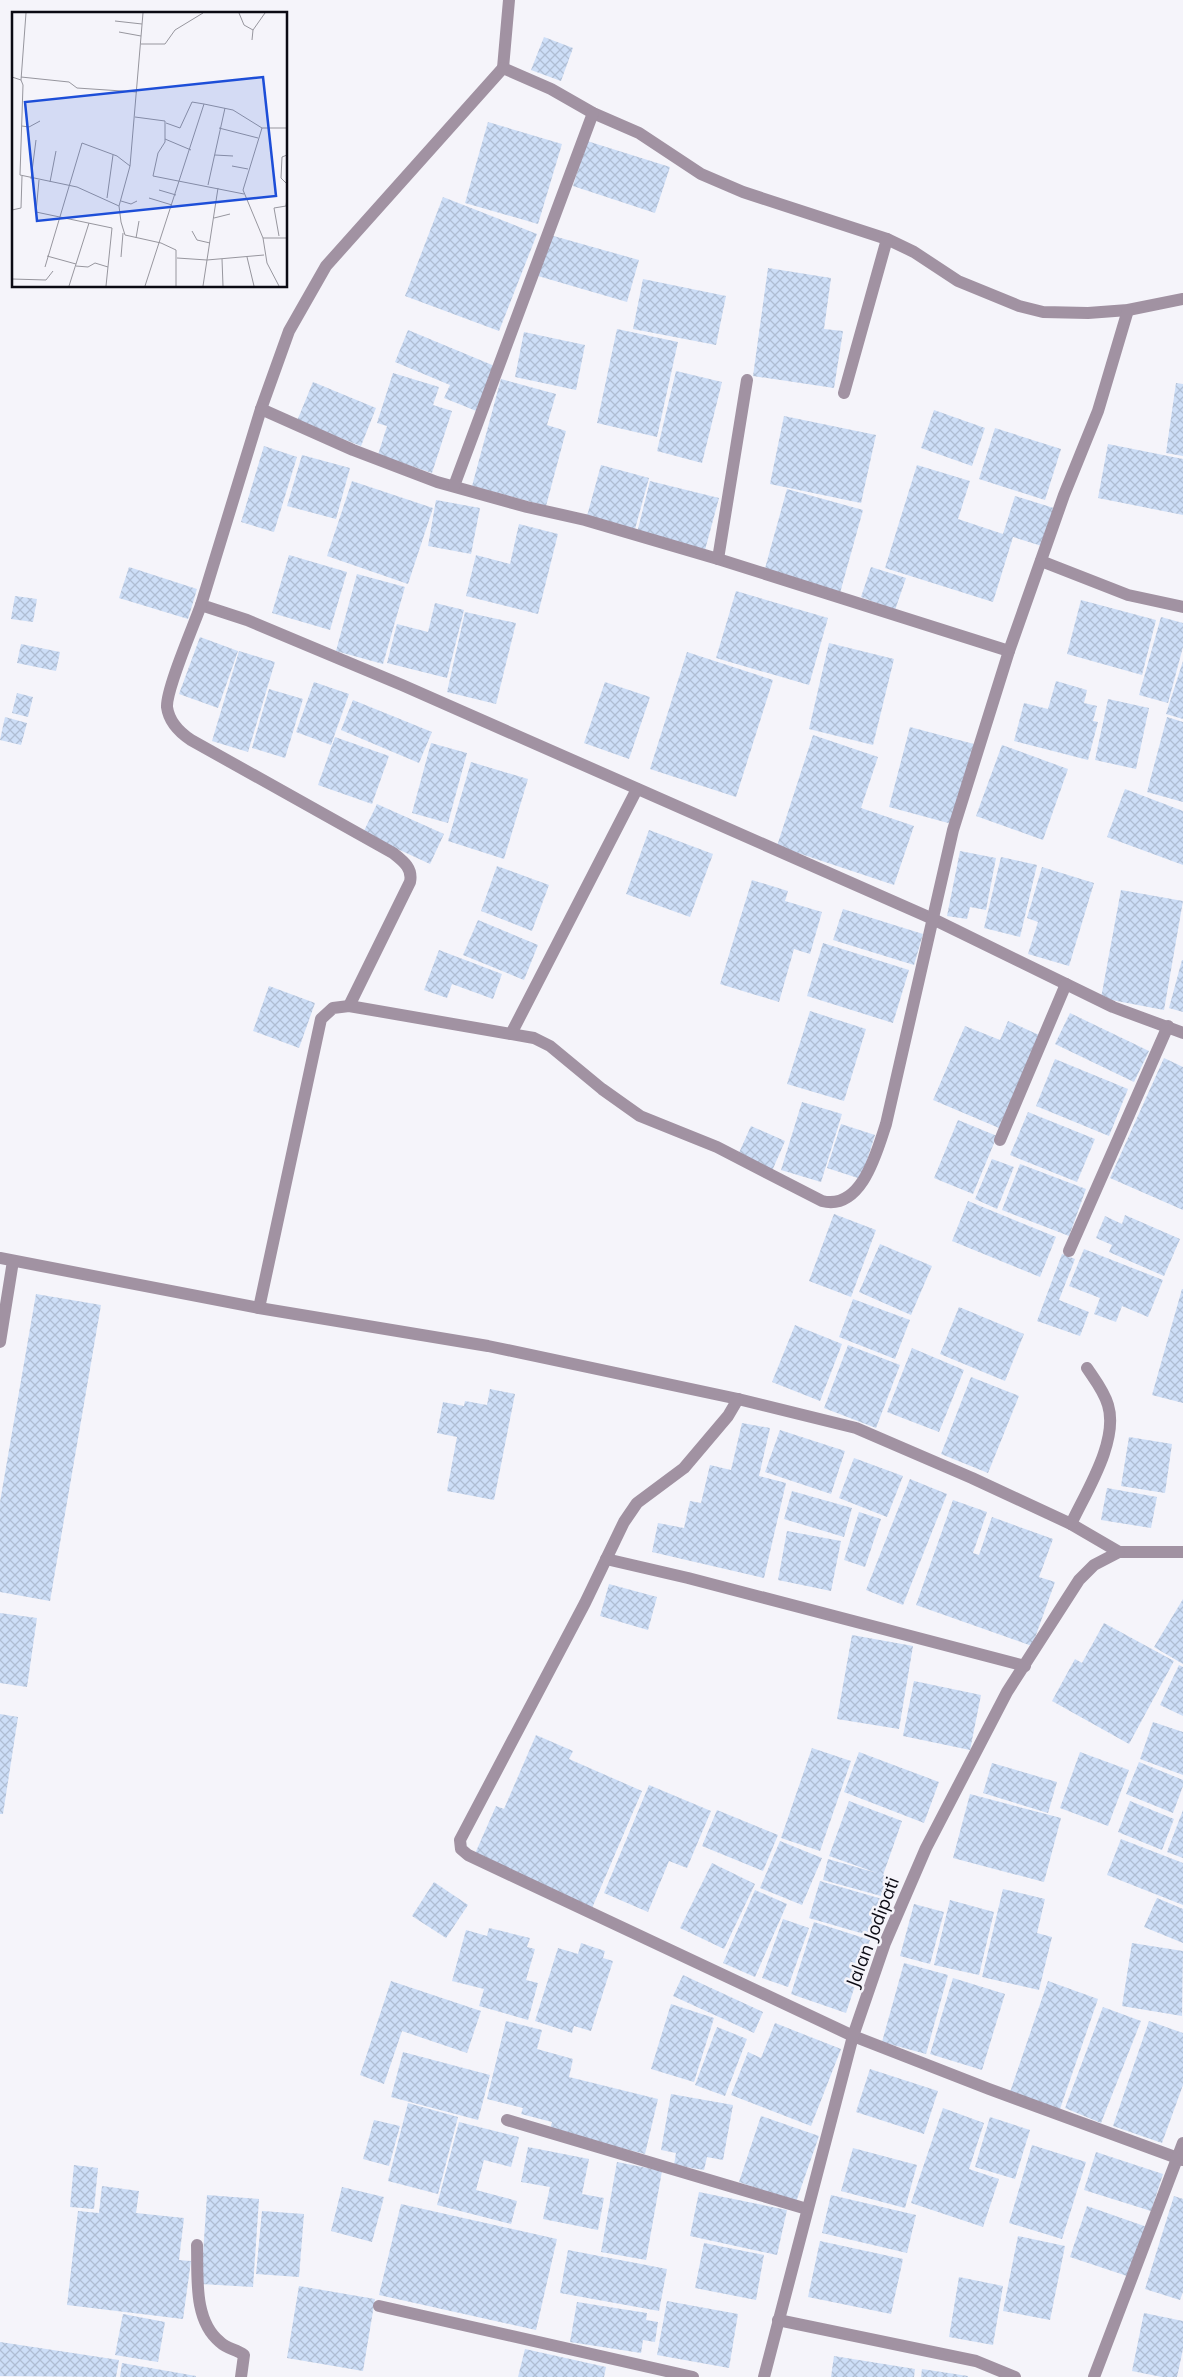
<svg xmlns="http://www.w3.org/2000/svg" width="1183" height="2377" font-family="Mulish,sans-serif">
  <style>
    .building { fill: url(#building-cross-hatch) }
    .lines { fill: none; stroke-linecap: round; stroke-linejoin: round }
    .minor { stroke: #a192a2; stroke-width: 12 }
    .labels { text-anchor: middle; stroke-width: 5; stroke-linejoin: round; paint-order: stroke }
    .street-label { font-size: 19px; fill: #0b0a13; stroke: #f5f4fa }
    .inset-road { fill: none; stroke: #97969e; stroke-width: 1 }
    .view { fill: #1d4ed8; fill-opacity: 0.15; stroke: #1d4ed8; stroke-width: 2.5 }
    .inset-edge { fill: none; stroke: #0b0a13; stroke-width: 2.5 }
  </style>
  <defs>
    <pattern id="building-cross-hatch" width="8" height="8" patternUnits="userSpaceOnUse" patternTransform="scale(1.25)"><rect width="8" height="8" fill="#cddef7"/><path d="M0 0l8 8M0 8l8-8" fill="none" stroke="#afbdd3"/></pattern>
  </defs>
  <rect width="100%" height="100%" fill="#f5f4fa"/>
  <g class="building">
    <path d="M544 37 573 48 561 81 531 70Z"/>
    <path d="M488 122 562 144 538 224 465 203Z"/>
    <path d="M587 141 670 167 655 213 573 186Z"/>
    <path d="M443 197 537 234 499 331 405 296Z"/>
    <path d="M550 235 639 260 627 302 538 276Z"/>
    <path d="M768 268 831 278 824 329 843 331 834 388 753 376Z"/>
    <path d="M643 279 726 296 716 345 633 329Z"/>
    <path d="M617 329 678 342 657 437 597 423Z"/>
    <path d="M408 330 497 367 479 412 444 398 450 385 395 362Z"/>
    <path d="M524 332 585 345 576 390 515 377Z"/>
    <path d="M676 371 722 382 702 463 657 451Z"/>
    <path d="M393 373 439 387 433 405 452 411 432 473 378 455 387 426 377 423Z"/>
    <path d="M501 379 556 394 547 425 566 431 546 506 472 486Z"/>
    <path d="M313 382 376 408 361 446 297 421Z"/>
    <path d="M1176 383 1183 384V456L1166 453Z"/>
    <path d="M934 410 985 428 972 466 921 448Z"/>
    <path d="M784 416 876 435 861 503 770 484Z"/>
    <path d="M995 428 1061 449 1045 500 979 479Z"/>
    <path d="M1108 444 1183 459V515L1098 498Z"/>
    <path d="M264 446 297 457 274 532 241 522Z"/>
    <path d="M302 455 350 468 336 519 287 506Z"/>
    <path d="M601 465 649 478 635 529 587 516Z"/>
    <path d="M917 465 970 481 958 519 1003 534 1015 496 1057 509 1045 547 1013 537 993 602 885 568Z"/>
    <path d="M352 481 433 508 408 584 327 556Z"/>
    <path d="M650 481 719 498 705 550 637 533Z"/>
    <path d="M787 489 863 510 840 593 764 572Z"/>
    <path d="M436 500 480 508 471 554 428 546Z"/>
    <path d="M519 524 558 534 538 614 466 596 476 555 510 564Z"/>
    <path d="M289 555 347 572 330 630 272 613Z"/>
    <path d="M129 567 197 589 188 619 119 598Z"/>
    <path d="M871 567 906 578 895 610 861 597Z"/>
    <path d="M357 574 405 587 383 664 336 651Z"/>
    <path d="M736 591 828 618 809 685 716 658Z"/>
    <path d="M15 596 37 599 33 622 11 619Z"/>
    <path d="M1081 600 1156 620 1142 675 1067 654Z"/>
    <path d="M435 603 464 610 447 678 387 663 397 624 428 632Z"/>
    <path d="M465 612 516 623 496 704 447 692Z"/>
    <path d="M1161 617 1183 623V647L1168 703 1139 695Z"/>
    <path d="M200 637 238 651 218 708 179 694Z"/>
    <path d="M829 643 894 659 873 745 809 729Z"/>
    <path d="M21 644 60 652 56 671 17 663Z"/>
    <path d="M239 651 275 662 248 752 212 741Z"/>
    <path d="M687 652 773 680 736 797 650 769Z"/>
    <path d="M1183 661V719L1166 714Z"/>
    <path d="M1056 681 1087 690 1084 703 1097 706 1093 721 1098 722 1088 760 1014 741 1024 703 1048 709Z"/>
    <path d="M314 682 349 694 331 745 296 732Z"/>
    <path d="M605 682 650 697 629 759 584 743Z"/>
    <path d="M269 689 303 699 285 758 252 748Z"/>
    <path d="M17 693 33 697 28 717 12 713Z"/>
    <path d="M1108 699 1149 708 1136 769 1095 760Z"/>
    <path d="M353 700 432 732 419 763 341 730Z"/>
    <path d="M5 717 27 723 21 745 0 740Z"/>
    <path d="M1167 717 1183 722V802L1147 792Z"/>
    <path d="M910 727 974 744 952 824 889 807Z"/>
    <path d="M813 735 878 757 861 808 914 826 894 885 777 846Z"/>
    <path d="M335 737 389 756 372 804 318 785Z"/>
    <path d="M431 743 467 753 448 823 412 813Z"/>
    <path d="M1002 745 1068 769 1043 840 976 816Z"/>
    <path d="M471 762 528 779 504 859 448 841Z"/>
    <path d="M1125 789 1183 811V865L1107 837Z"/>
    <path d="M377 804 444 834 430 864 363 833Z"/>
    <path d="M649 830 713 854 690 917 626 894Z"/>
    <path d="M960 851 996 858 986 910 970 907 967 919 947 916Z"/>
    <path d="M1001 857 1037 865 1020 937 984 928Z"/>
    <path d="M497 866 549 885 532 931 481 911Z"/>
    <path d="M1042 867 1094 883 1069 966 1028 954 1038 922 1027 918Z"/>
    <path d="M752 880 788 891 785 901 822 912 810 954 794 949 779 1002 720 984Z"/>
    <path d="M1121 890 1183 901 1164 1010 1101 998Z"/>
    <path d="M843 909 923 934 914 965 833 940Z"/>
    <path d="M478 920 538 945 524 980 463 955Z"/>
    <path d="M823 943 909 970 893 1023 807 996Z"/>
    <path d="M439 950 502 974 493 999 452 984 447 998 424 990Z"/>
    <path d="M1182 960H1183V1012L1169 1008Z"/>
    <path d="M269 986 315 1003 299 1048 253 1031Z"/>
    <path d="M810 1011 866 1029 844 1101 787 1084Z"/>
    <path d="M1070 1013 1149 1051 1134 1082 1055 1044Z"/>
    <path d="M1008 1021 1039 1035 999 1128 933 1100 965 1026 1000 1040Z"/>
    <path d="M1164 1058 1183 1067V1210L1110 1178Z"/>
    <path d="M1055 1059 1128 1089 1109 1136 1036 1106Z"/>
    <path d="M802 1102 842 1114 821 1182 781 1170Z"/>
    <path d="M1028 1112 1095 1139 1077 1182 1010 1155Z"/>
    <path d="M958 1120 997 1136 973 1194 934 1178Z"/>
    <path d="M841 1124 875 1135 861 1179 827 1168Z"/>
    <path d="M751 1126 785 1141 772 1171 738 1155Z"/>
    <path d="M992 1159 1014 1167 997 1209 975 1199Z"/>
    <path d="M1020 1164 1086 1189 1069 1236 1002 1210Z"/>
    <path d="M968 1201 1056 1237 1040 1277 952 1241Z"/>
    <path d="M834 1214 876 1230 851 1297 809 1281Z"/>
    <path d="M1125 1215 1180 1239 1164 1276 1109 1252 1112 1245 1096 1238 1105 1216 1122 1224Z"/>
    <path d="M880 1244 932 1266 911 1315 859 1292Z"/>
    <path d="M1084 1249 1163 1280 1148 1317 1122 1306 1116 1322 1094 1314 1100 1298 1069 1286Z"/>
    <path d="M1062 1254 1075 1259 1059 1300 1089 1312 1080 1336 1037 1321Z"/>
    <path d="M1182 1289H1183V1403L1152 1395Z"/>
    <path d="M36 1294 101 1305 50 1601 0 1592V1502Z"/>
    <path d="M853 1299 910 1320 895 1359 839 1337Z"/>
    <path d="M959 1307 1024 1334 1005 1381 940 1354Z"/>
    <path d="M795 1325 842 1344 820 1401 772 1382Z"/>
    <path d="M848 1345 900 1365 876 1428 824 1408Z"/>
    <path d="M912 1348 964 1370 939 1432 887 1412Z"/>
    <path d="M971 1377 1019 1396 988 1473 941 1454Z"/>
    <path d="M490 1389 515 1394 494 1500 447 1491 457 1437 437 1433 443 1402 464 1406 465 1401 487 1405Z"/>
    <path d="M742 1423 770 1428 759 1476 786 1483 764 1578 652 1552 658 1523 684 1528 690 1501 701 1503 710 1465 731 1470Z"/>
    <path d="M780 1430 845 1451 831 1494 765 1472Z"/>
    <path d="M1129 1437 1172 1444 1165 1493 1121 1486Z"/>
    <path d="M854 1458 903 1476 887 1517 839 1498Z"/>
    <path d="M910 1479 947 1494 903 1605 866 1590Z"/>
    <path d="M1107 1488 1157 1497 1151 1528 1101 1520Z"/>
    <path d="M792 1491 852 1508 844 1537 784 1519Z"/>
    <path d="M953 1500 987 1512 973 1553 979 1555 992 1517 1053 1539 1039 1577 1055 1582 1032 1646 916 1605Z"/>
    <path d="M859 1512 881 1519 865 1567 844 1560Z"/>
    <path d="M787 1531 841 1541 831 1591 778 1580Z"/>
    <path d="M609 1584 657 1597 648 1630 600 1616Z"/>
    <path d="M1183 1599V1664L1154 1647Z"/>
    <path d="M0 1613 37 1618 27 1687 0 1683Z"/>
    <path d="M1104 1623 1174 1661 1129 1744 1052 1701 1075 1659 1082 1663Z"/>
    <path d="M852 1635 913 1646 899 1729 837 1719Z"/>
    <path d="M1179 1665 1183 1667V1716L1160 1705Z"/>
    <path d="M914 1681 981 1695 970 1750 903 1736Z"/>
    <path d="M0 1714 18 1717 3 1814H0Z"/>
    <path d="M1153 1722 1183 1732V1775L1140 1759Z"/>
    <path d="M536 1735 573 1751 569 1759 642 1791 592 1908 474 1856 496 1806 504 1809Z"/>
    <path d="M812 1748 851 1761 820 1851 781 1838Z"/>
    <path d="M859 1752 939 1782 924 1823 844 1792Z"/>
    <path d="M1080 1752 1129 1770 1108 1826 1060 1808Z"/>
    <path d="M1139 1762 1183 1780V1786L1173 1813 1126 1794Z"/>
    <path d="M992 1763 1057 1782 1048 1813 983 1793Z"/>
    <path d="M649 1785 711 1811 687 1868 669 1861 648 1912 604 1893Z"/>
    <path d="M970 1794 1061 1818 1044 1882 953 1858Z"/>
    <path d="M849 1801 902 1821 883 1875 887 1876 881 1896 823 1880 828 1859 877 1873 829 1856Z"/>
    <path d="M1130 1801 1174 1819 1162 1850 1118 1832Z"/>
    <path d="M717 1810 778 1835 763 1871 702 1846Z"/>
    <path d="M1183 1810V1858L1167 1852Z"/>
    <path d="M1121 1839 1183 1863V1905L1107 1875Z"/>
    <path d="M780 1841 822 1858 802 1905 760 1888Z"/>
    <path d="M712 1863 755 1884 724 1949 680 1928Z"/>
    <path d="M820 1881 882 1899 871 1936 809 1918Z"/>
    <path d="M434 1882 468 1905 446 1938 412 1916Z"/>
    <path d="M1003 1889 1045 1899 1037 1933 1052 1937 1039 1990 982 1977Z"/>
    <path d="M755 1890 787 1904 755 1977 723 1963Z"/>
    <path d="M1157 1898 1183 1909V1943L1144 1927Z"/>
    <path d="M950 1900 994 1912 979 1975 934 1965Z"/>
    <path d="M914 1904 944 1912 930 1964 900 1956Z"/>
    <path d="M783 1919 809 1928 788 1987 762 1978Z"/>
    <path d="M814 1922 870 1940 846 2013 791 1994Z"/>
    <path d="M489 1928 530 1938 527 1947 535 1949 526 1980 538 1983 528 2020 479 2006 484 1989 452 1981 466 1930 487 1936Z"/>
    <path d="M581 1943 605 1951 603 1958 613 1961 591 2031 574 2026 572 2033 535 2021 558 1948 578 1954Z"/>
    <path d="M1132 1943 1183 1951 1182 2016 1122 2006Z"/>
    <path d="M904 1963 948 1975 926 2054 882 2042Z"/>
    <path d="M683 1975 763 2012 754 2033 673 1996Z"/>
    <path d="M953 1978 1005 1994 982 2070 930 2054Z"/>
    <path d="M391 1981 481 2011 467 2053 402 2031 384 2084 360 2075Z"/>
    <path d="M1048 1981 1098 1999 1060 2109 1010 2092Z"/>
    <path d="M671 2004 714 2018 694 2082 651 2069Z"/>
    <path d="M1103 2007 1141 2021 1101 2123 1065 2108Z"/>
    <path d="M506 2021 542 2030 537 2049 573 2059 569 2077 658 2099 645 2154 550 2130 552 2122 521 2114 523 2108 487 2099Z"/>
    <path d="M1149 2021 1183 2033V2085L1162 2143 1113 2126Z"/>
    <path d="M775 2023 841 2049 811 2126 731 2095 748 2052 761 2058Z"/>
    <path d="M717 2027 747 2039 725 2096 695 2085Z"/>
    <path d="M403 2052 490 2075 478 2120 391 2097Z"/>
    <path d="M870 2069 938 2091 924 2134 856 2112Z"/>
    <path d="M671 2094 733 2105 723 2160 707 2157 704 2170 674 2165 676 2153 661 2150Z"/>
    <path d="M408 2103 458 2117 438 2194 388 2181Z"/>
    <path d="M943 2108 984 2123 969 2169 999 2179 983 2227 911 2203Z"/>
    <path d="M761 2116 819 2136 796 2202 739 2182Z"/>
    <path d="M990 2117 1030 2130 1015 2179 975 2167Z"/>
    <path d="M374 2120 400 2126 389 2166 363 2159Z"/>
    <path d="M459 2122 519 2137 511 2167 484 2160 476 2190 517 2201 511 2224 437 2205Z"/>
    <path d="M1032 2145 1086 2162 1062 2239 1009 2223Z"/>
    <path d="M528 2147 589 2159 582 2194 604 2198 598 2230 543 2219 550 2187 521 2182Z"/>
    <path d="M853 2148 917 2165 905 2208 841 2191Z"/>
    <path d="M1096 2152 1163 2174 1151 2211 1084 2190Z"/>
    <path d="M617 2162 662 2171 646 2260 601 2252Z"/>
    <path d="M74 2165 98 2168 94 2209 70 2207Z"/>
    <path d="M102 2186 139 2191 136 2213 184 2218 179 2260 191 2261 183 2319 67 2305 78 2211 99 2213Z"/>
    <path d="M342 2187 384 2197 372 2242 331 2231Z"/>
    <path d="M699 2192 787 2210 777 2255 690 2236Z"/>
    <path d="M207 2195 259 2199 253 2287 201 2284Z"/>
    <path d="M831 2195 916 2215 907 2253 822 2233Z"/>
    <path d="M1174 2196 1183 2199V2292L1180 2300 1145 2289Z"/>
    <path d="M401 2204 557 2239 536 2330 379 2295Z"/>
    <path d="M1087 2206 1147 2227 1130 2277 1070 2257Z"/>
    <path d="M262 2211 304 2214 299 2277 256 2274Z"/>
    <path d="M1018 2236 1065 2246 1050 2320 1003 2311Z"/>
    <path d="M820 2241 903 2259 891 2314 808 2297Z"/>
    <path d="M704 2243 764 2255 756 2300 695 2288Z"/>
    <path d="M568 2250 667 2269 659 2311 560 2293Z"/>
    <path d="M959 2277 1003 2286 993 2345 949 2337Z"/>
    <path d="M299 2286 375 2299 363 2371 287 2358Z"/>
    <path d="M667 2301 738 2314 729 2368 657 2355Z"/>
    <path d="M577 2302 647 2313 646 2320 658 2322 655 2342 643 2340 641 2353 570 2342Z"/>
    <path d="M1144 2313 1183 2321V2349L1177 2377H1162L1132 2371Z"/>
    <path d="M123 2314 165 2322 158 2362 115 2355Z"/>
    <path d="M0 2342 119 2360 116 2377 0 2376Z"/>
    <path d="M525 2349 606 2367 604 2377H518Z"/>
    <path d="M834 2356 915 2369 914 2377H831Z"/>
    <path d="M122 2363 196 2376V2377H120Z"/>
    <path d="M922 2369 968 2376V2377H921Z"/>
  </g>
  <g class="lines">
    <g class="minor">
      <path d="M503 68 509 0"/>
      <path d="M1183 299 1128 310 1088 313 1043 312 1019 306 958 281 914 252 887 239 743 192 701 174 639 133 593 113 551 89 503 68 326 266 289 331 261 409 201 605 247 620 402 685 933 919 1113 1007 1183 1033"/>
      <path d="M844 393 887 239"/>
      <path d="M261 409 353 450 437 482 527 507 585 520 718 559 1009 651"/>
      <path d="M454 486 593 113"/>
      <path d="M718 559 747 380"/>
      <path d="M1041 561 1128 595 1183 607"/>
      <path d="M201 605C194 625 166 689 167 707 169 722 179 732 191 740L393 853C403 861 413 868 410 882L349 1006"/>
      <path d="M511 1034 637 789"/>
      <path d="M1000 1140 1066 984"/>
      <path d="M1069 1251 1168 1026"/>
      <path d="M0 1258 259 1308 488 1346 738 1399 856 1428 972 1478 1071 1524 1119 1552H1183"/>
      <path d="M259 1308 321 1019 333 1008 349 1006 534 1038 550 1046 602 1089 640 1116 717 1147 822 1201C862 1211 877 1151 886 1124L953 830 1009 651 1064 495 1098 411 1128 310"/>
      <path d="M0 1342 13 1261"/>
      <path d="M738 1399 728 1416 684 1468 637 1503 624 1522 585 1603 460 1840 461 1849 468 1855 853 2036 989 2089 1183 2160"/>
      <path d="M1071 1524C1086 1492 1119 1441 1108 1405 1104 1391 1095 1380 1087 1368"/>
      <path d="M606 1559 688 1578 1025 1666"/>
      <path d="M507 2120 807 2209"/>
      <path d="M197 2245C198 2276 193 2320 220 2342 227 2349 236 2349 244 2355L241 2377"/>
      <path d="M379 2306 693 2377"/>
      <path d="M778 2320 976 2361 1015 2377"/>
      <path d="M764 2377 853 2036 885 1943 926 1848 1007 1692 1079 1580 1094 1565 1119 1552"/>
      <path d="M1094 2377 1183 2143"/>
    </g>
  </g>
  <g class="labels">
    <g class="street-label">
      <text transform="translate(872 1932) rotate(-69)" y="7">Jalan Jodipati</text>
    </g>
  </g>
  <g transform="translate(12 12)">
    <rect width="275" height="275" fill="#f5f4fa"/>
    <path class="inset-road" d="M131 1 118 154 107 194 109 210 113 223 149 231 164 238V274M227 1 232 13 241 18M103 9 130 12M107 20 129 24M240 28 241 18 253 1M129 32H153L163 18 191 1M0 65 9 68 11 73 8 163 65 175 107 194M9 65 57 70 65 76 125 80M9 68 14 1M123 105 153 109V130L146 141 141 164 232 182M154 111 168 116 180 90 192 92M10 114 17 115 28 109M207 116 246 126M250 116H275M153 127 179 138M203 143 221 144M275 143 270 145 269 166 275 172M220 154 236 157M19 167 24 128M27 168 24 200 100 216 94 274M38 170 44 139M196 173 213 96M147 178 164 183M95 186 101 143M137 186 160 193M109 189 119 192 125 189M0 198 9 196 10 164M202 206 218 202M180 219 185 228 198 231M267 224 262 196 274 194 275 186M124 226 127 209M251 226H275M35 244 64 252M109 245 111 221M235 245 242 274M165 246 195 248 252 243M210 247 211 274M64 254 76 255 83 251 96 255M33 255 70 131 105 144 118 154M0 267 34 268 41 259M57 274 77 211M133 274 192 92 221 98 250 116 231 178 251 226 255 251 267 274M191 274 206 176"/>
    <path class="view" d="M251 65 264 184 25 209 13 90Z"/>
    <rect width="275" height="275" class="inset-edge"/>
  </g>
</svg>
